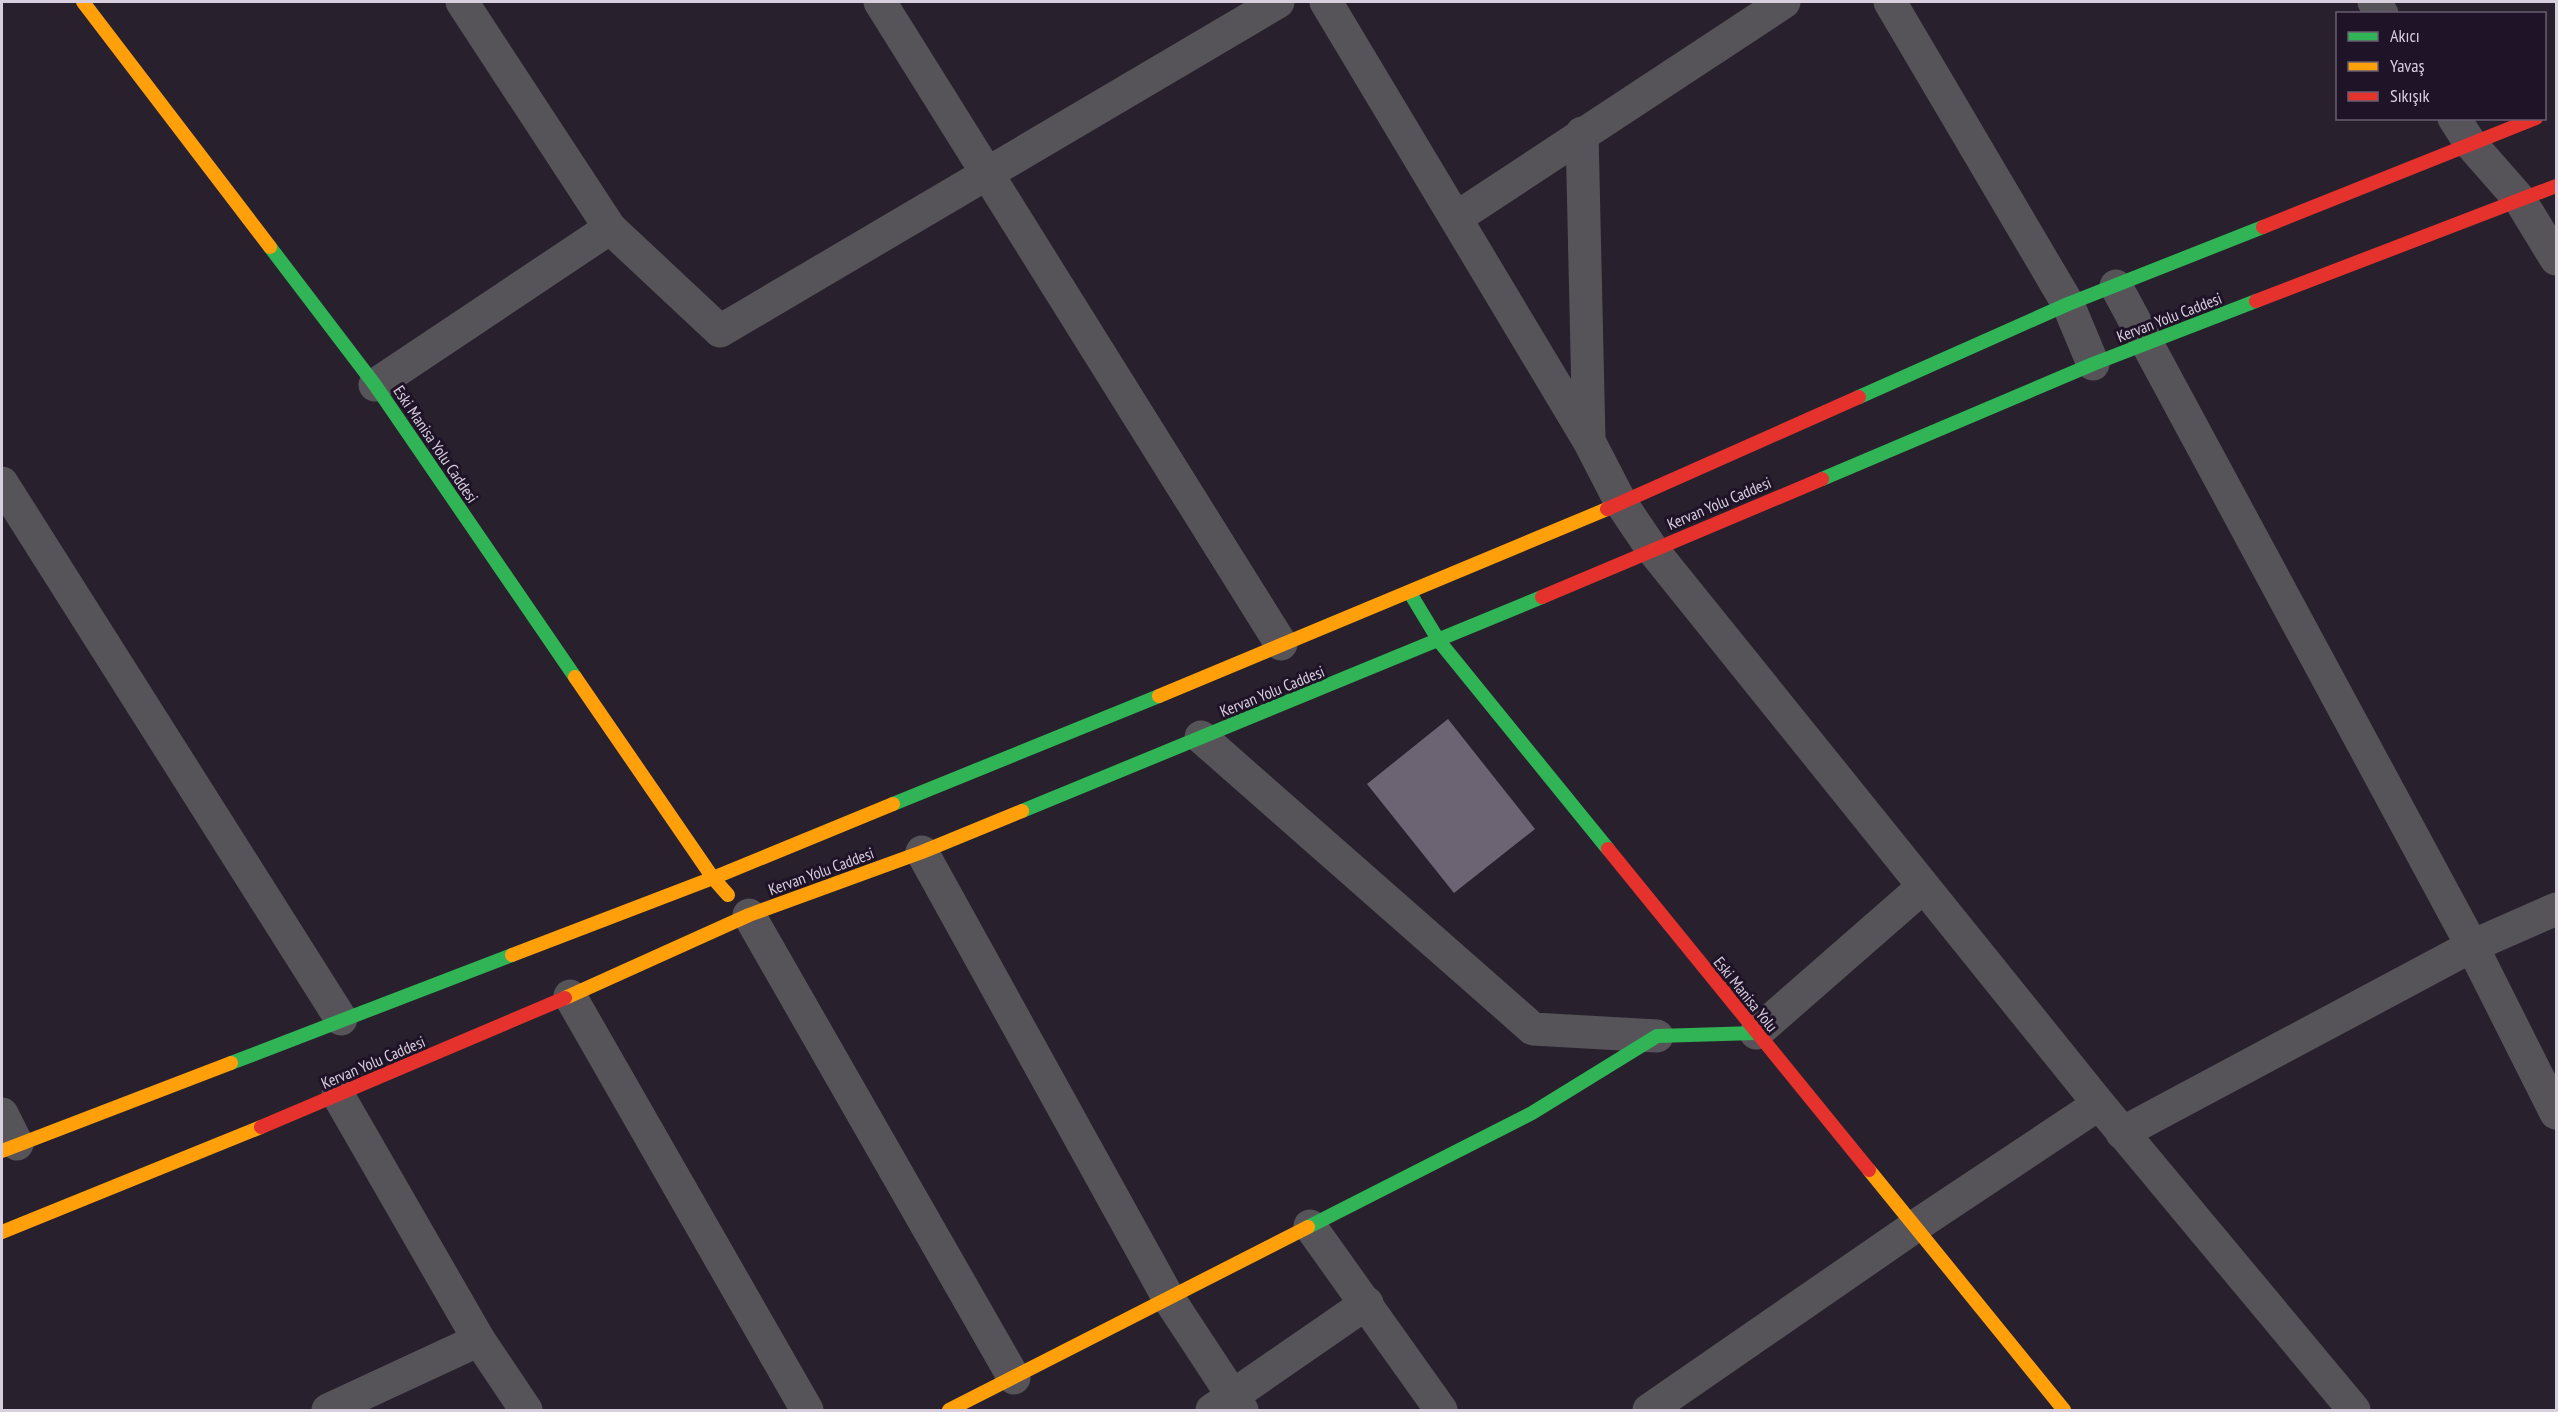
<svg xmlns="http://www.w3.org/2000/svg" width="2558" height="1412" font-family="'PT Sans Narrow',sans-serif">
  <style>
    .building { fill: #6c6472 }
    .lines { fill: none; stroke-linecap: round; stroke-linejoin: round }
    .street { stroke: #575459; stroke-width: 33 }
    .fast { stroke: #30b455; stroke-width: 14 }
    .slow { stroke: #ff9f0a; stroke-width: 14 }
    .jam { stroke: #e5322d; stroke-width: 14 }
    .labels { text-anchor: middle; stroke-width: 6; stroke-linejoin: round; paint-order: stroke }
    .street-label { font-size: 16px; fill: #d8cfde; stroke: #1f1328 }
  </style>
  <rect width="100%" height="100%" fill="#28212d"/>
  <path class="building" d="M1448 719 1535 829 1454 893 1367 784Z"/>
  <g class="lines">
    <g class="street">
      <path d="M462 2 610 228 720 331 1278 2"/>
      <path d="M880 2 1281 644"/>
      <path d="M1326 2 1589 441 1621 503 1652 549 2099 1104 2354 1410"/>
      <path d="M1890 2 2068 304 2093 364"/>
      <path d="M2374 2 2382 14"/>
      <path d="M2454 118 2470 143 2520 200 2556 259"/>
      <path d="M1582 133 1589 440"/>
      <path d="M1456 218 1784 2"/>
      <path d="M2116 286 2472 946 2556 1113"/>
      <path d="M375 385 610 228"/>
      <path d="M2 483 341 1019"/>
      <path d="M1201 737 1533 1029 1657 1036"/>
      <path d="M922 852 1169 1299 1242 1410"/>
      <path d="M749 915 1014 1378"/>
      <path d="M570 996 807 1410"/>
      <path d="M1756 1033 1923 887"/>
      <path d="M338 1095 479 1340 526 1410"/>
      <path d="M2 1114 17 1144"/>
      <path d="M2122 1133 2472 946 2556 909"/>
      <path d="M1310 1226 1441 1410"/>
      <path d="M328 1410 479 1340"/>
      <path d="M1212 1410 1367 1303"/>
      <path d="M1649 1410 1914 1227 2099 1104"/>
    </g>
    <g class="fast">
      <path d="M270 247 375 385 575 677"/>
      <path d="M1859 397 2068 304 2263 227"/>
      <path d="M1822 479 2093 364 2256 301"/>
      <path d="M1410 593 1439 641 1608 849"/>
      <path d="M893 804 1159 696"/>
      <path d="M1022 811 1542 597"/>
      <path d="M231 1063 512 955"/>
      <path d="M1308 1227 1532 1113 1657 1036 1756 1033"/>
    </g>
    <g class="slow">
      <path d="M83 2 270 247"/>
      <path d="M575 677 713 878 728 895"/>
      <path d="M1159 696 1607 509"/>
      <path d="M512 955 713 878 893 804"/>
      <path d="M565 998 749 915 922 852 1022 811"/>
      <path d="M2 1151 231 1063"/>
      <path d="M1869 1170 2064 1410"/>
      <path d="M2 1232 261 1127"/>
      <path d="M949 1410 1308 1227"/>
    </g>
    <g class="jam">
      <path d="M2263 227 2536 118"/>
      <path d="M2256 301 2556 186"/>
      <path d="M1607 509 1859 397"/>
      <path d="M1542 597 1822 479"/>
      <path d="M1608 849 1869 1170"/>
      <path d="M261 1127 565 998"/>
    </g>
  </g>
  <g class="labels">
    <g class="street-label">
      <text transform="translate(2169 317) rotate(-21)" y="6">Kervan Yolu Caddesi</text>
      <text transform="translate(436 444) rotate(56)" y="6">Eski Manisa Yolu Caddesi</text>
      <text transform="translate(1719 503) rotate(-23)" y="6">Kervan Yolu Caddesi</text>
      <text transform="translate(1272 691) rotate(-22)" y="6">Kervan Yolu Caddesi</text>
      <text transform="translate(821 871) rotate(-20)" y="6">Kervan Yolu Caddesi</text>
      <text transform="translate(1746 994) rotate(51)" y="6">Eski Manisa Yolu</text>
      <text transform="translate(373 1062) rotate(-23)" y="6">Kervan Yolu Caddesi</text>
    </g>
  </g>
  <rect width="2558" height="1412" fill="none" stroke="#d8cfde" stroke-width="6"/>
  <rect x="2336" y="12" width="210" height="108" fill="#1f1328" stroke="#695e71" stroke-width="1.5"/>
  <rect x="2348" y="32" width="30" height="9" fill="#30b455" stroke="#695e71" stroke-width="1.5"/>
  <text x="2390" y="42" font-size="18" fill="#d8cfde">Akıcı</text>
  <rect x="2348" y="62" width="30" height="9" fill="#ff9f0a" stroke="#695e71" stroke-width="1.5"/>
  <text x="2390" y="72" font-size="18" fill="#d8cfde">Yavaş</text>
  <rect x="2348" y="92" width="30" height="9" fill="#e5322d" stroke="#695e71" stroke-width="1.5"/>
  <text x="2390" y="102" font-size="18" fill="#d8cfde">Sıkışık</text>
</svg>
